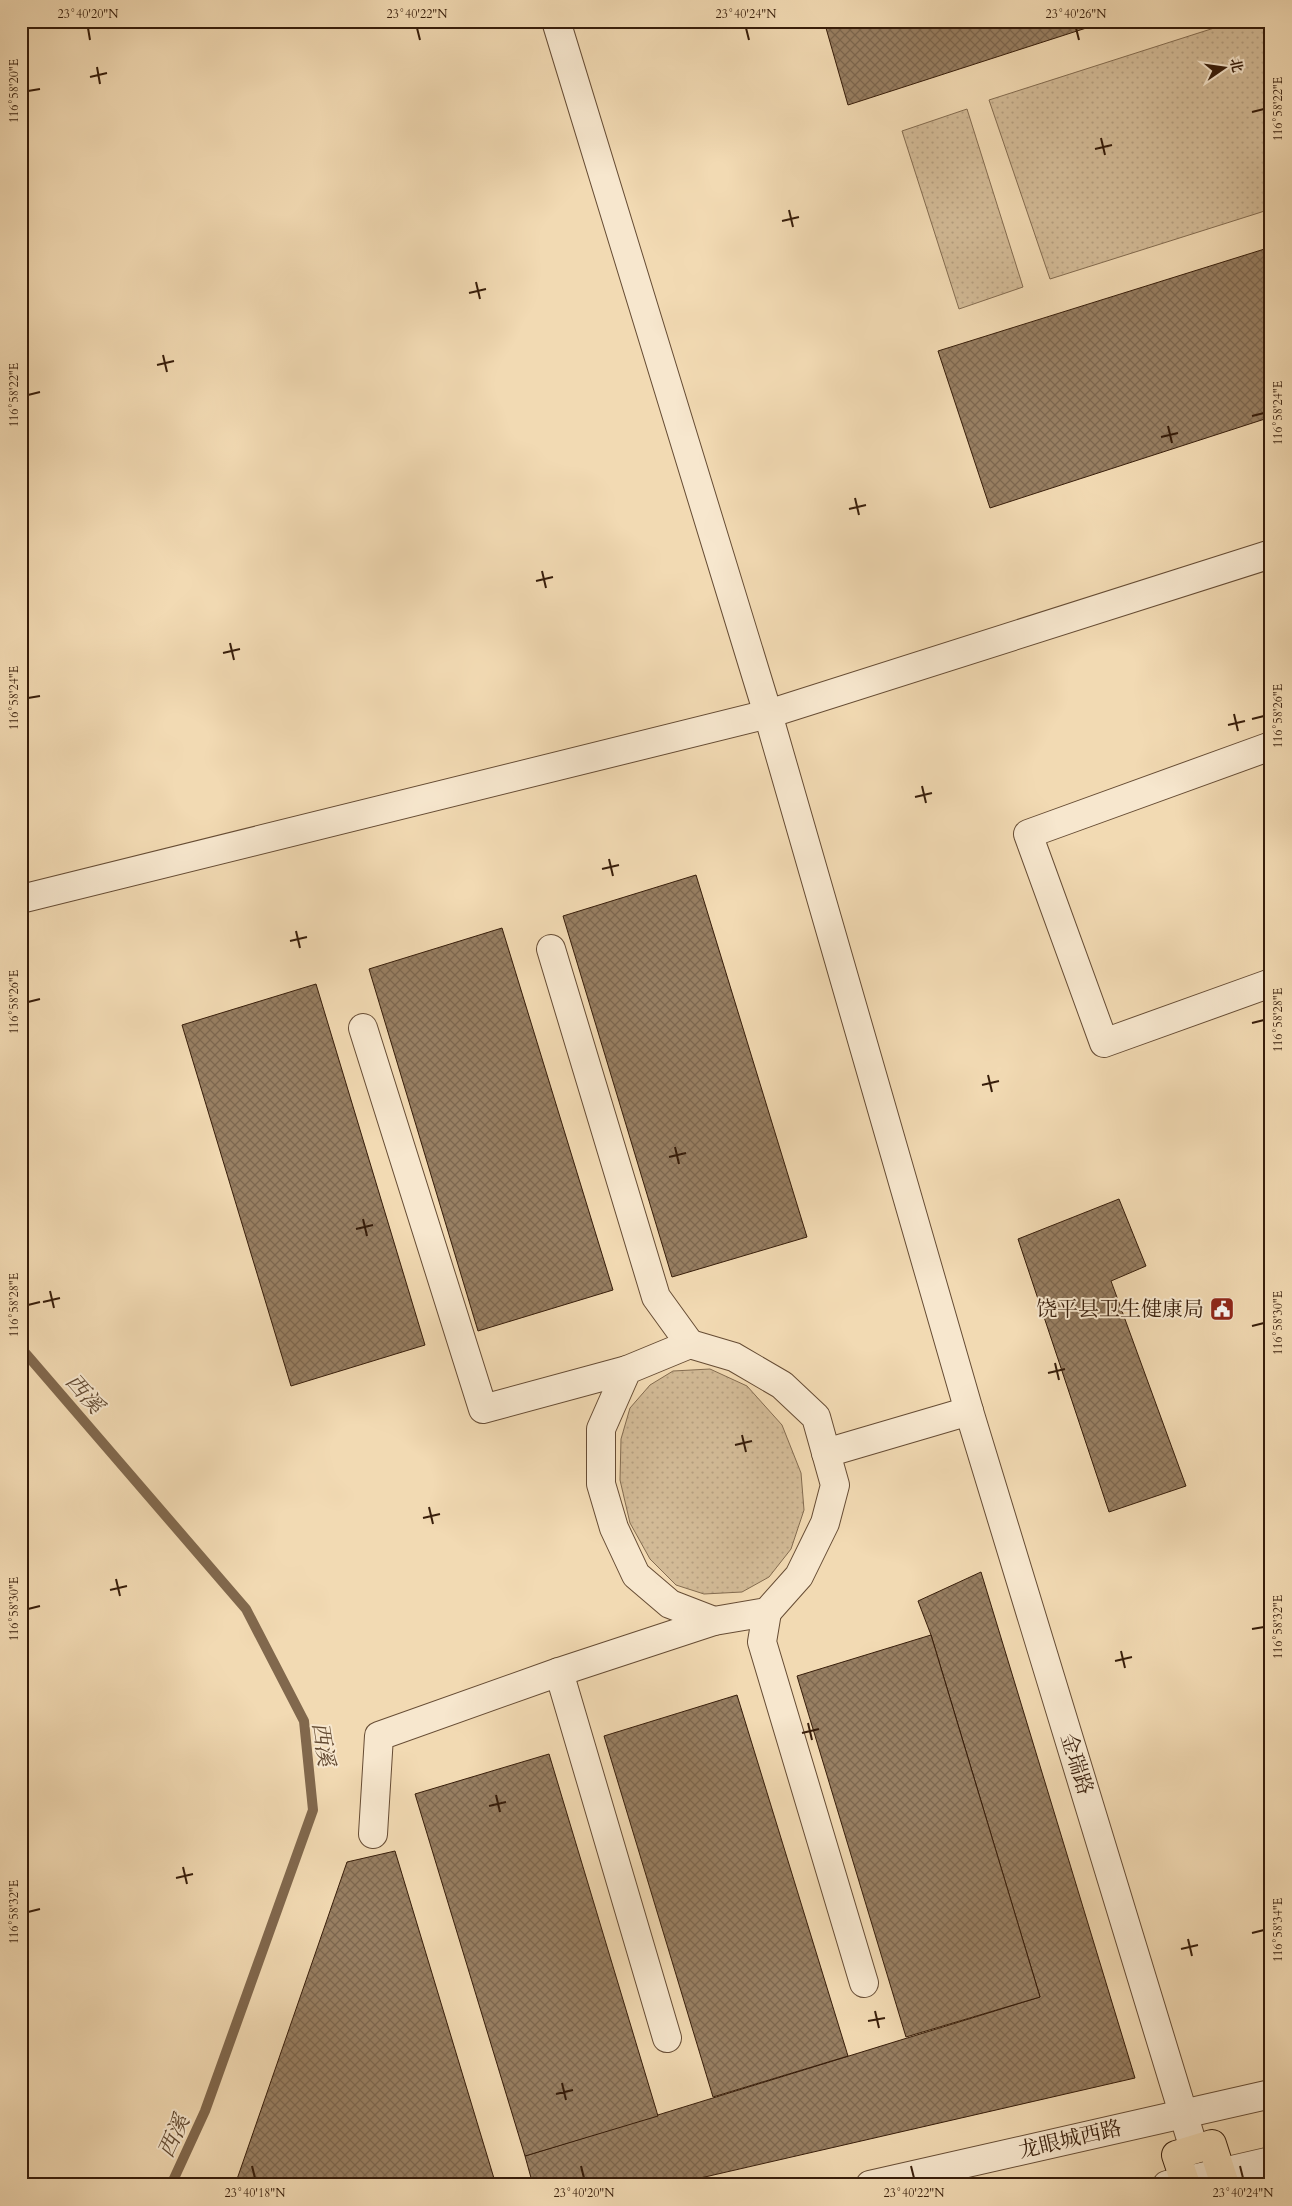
<svg xmlns="http://www.w3.org/2000/svg" width="1292" height="2206" font-family="Cardo,'Noto Serif SC',serif">
  <style>
    .grass { fill: url(#grass-dots); stroke: #846c50 }
    .lines { fill: none; stroke-linecap: round; stroke-linejoin: round }
    .stream { stroke: #81684d; stroke-width: 10 }
    .building { fill: url(#building-cross-hatch); stroke: #371d0a }
    .minor-casing { stroke: #664c34; stroke-width: 30 }
    .major-casing { stroke: #371d0a; stroke-width: 30 }
    .minor { stroke: #f7e7ce; stroke-width: 28 }
    .major { stroke: #f2dab3; stroke-width: 28 }
    .ticks { fill: none; stroke: #371d0a; stroke-width: 2 }
    .labels { text-anchor: middle; stroke-width: 4; stroke-linejoin: round; paint-order: stroke }
    .poi-label { font-size: 21px; fill: #371d0a; stroke: #f7e7ce; text-anchor: end }
    .street-label { font-size: 21px; fill: #371d0a; stroke: #f7e7ce }
    .water-label { font-size: 22px; font-style: italic; fill: #624931; stroke: #f7e7ce }
    .neatline { fill: none; stroke: #371d0a; stroke-width: 2 }
    .ticks-label { font-size: 12px; text-anchor: middle; fill: #371d0a }
  </style>
  <defs>
    <pattern id="grass-dots" width="8" height="8" patternUnits="userSpaceOnUse" patternTransform="scale(1.25)"><rect width="8" height="8" fill="#d2ba96"/><path d="M2 2h.1M6 6h.1" fill="none" stroke="#b59f80" stroke-width="1.8" stroke-linecap="round"/></pattern>
    <pattern id="building-cross-hatch" width="8" height="8" patternUnits="userSpaceOnUse" patternTransform="scale(1.25)"><rect width="8" height="8" fill="#987f62"/><path d="M0 0l8 8M0 8l8-8" fill="none" stroke="#7d674f"/></pattern>
  </defs>
  <rect width="100%" height="100%" fill="#f2dab3"/>
  <filter id="stains"><feTurbulence type="fractalNoise" baseFrequency=".004" numOctaves="4"/><feColorMatrix values="0 0 0 0 .2 0 0 0 0 .09 0 0 0 0 .02 0 0 0 .5 -.17"/></filter>
  <radialGradient id="worn" r=".72"><stop offset=".6" stop-color="#630" stop-opacity="0"/><stop offset="1" stop-color="#630" stop-opacity=".3"/></radialGradient>
  <g class="grass">
    <path d="M1236 21H1271V209L1050 279 989 100Z"/>
    <path d="M967 109 1023 287 959 309 902 131Z"/>
    <path d="M710 1369 747 1386 782 1425 801 1473 804 1510 791 1549 769 1577 742 1592 704 1594 676 1585 650 1559 630 1523 620 1480 621 1439 630 1408 650 1385 673 1371Z"/>
  </g>
  <g class="lines">
    <path class="stream" d="M21 1348 246 1609 304 1721 313 1810 205 2111 171 2185"/>
  </g>
  <g class="building">
    <path d="M824 21H1108L848 105Z"/>
    <path d="M1271 247V417L990 508 938 351Z"/>
    <path d="M696 875 807 1237 672 1277 563 916Z"/>
    <path d="M502 928 613 1290 478 1331 369 969Z"/>
    <path d="M316 984 425 1345 291 1386 182 1025Z"/>
    <path d="M1119 1199 1146 1266 1111 1281 1186 1486 1109 1512 1018 1239Z"/>
    <path d="M981 1572 1135 2078 670 2185H533L525 2156 1040 1997 931 1635 918 1601Z"/>
    <path d="M931 1635 1040 1997 906 2037 797 1676Z"/>
    <path d="M737 1695 848 2056 713 2097 604 1736Z"/>
    <path d="M549 1754 658 2116 525 2156 415 1794Z"/>
    <path d="M395 1851 496 2185H235L347 1862Z"/>
  </g>
  <g class="lines">
    <defs>
      <g id="minor">
        <path d="M556 21 768 714 969 1411"/>
        <path d="M1271 746 1028 834 1104 1043 1271 983"/>
        <path d="M21 899 768 714 1271 554"/>
        <path d="M551 949 656 1297 690 1344"/>
        <path d="M363 1028 483 1409 627 1370"/>
        <path d="M690 1344 734 1357 782 1385 816 1417 835 1485 825 1523 799 1576 767 1612 714 1621 670 1604 636 1575 614 1528 601 1484V1429L627 1370Z"/>
        <path d="M826 1453 969 1411 1194 2149"/>
        <path d="M767 1612 762 1642 864 1983"/>
        <path d="M559 1672 667 2038"/>
        <path d="M373 1834 379 1736 559 1672 714 1621"/>
        <path d="M870 2185 1271 2094"/>
        <path d="M1167 2185 1271 2161"/>
      </g>
      <path id="major" d="M1186 2185 1176 2155 1212 2144 1225 2185"/>
    </defs>
    <use href="#minor" class="minor-casing"/>
    <use href="#major" class="major-casing"/>
    <use href="#minor" class="minor"/>
    <use href="#major" class="major"/>
  </g>
  <path class="ticks" d="M88 28 90 40M417 28 420 40M746 28 749 40M1076 28 1079 40M97 67 100 84M90 77 107 73M28 91 40 89M1252 112 1264 109M1101 138 1105 155M1095 149 1112 145M789 210 793 227M782 221 799 217M476 282 480 299M469 293 486 289M163 355 167 372M157 365 174 361M28 395 40 392M1252 416 1264 413M1168 426 1172 443M1161 437 1178 433M855 498 859 515M849 509 866 505M542 571 546 588M536 581 553 577M230 643 234 660M223 653 240 649M28 698 40 696M1234 714 1238 731M1252 719 1264 716M1228 725 1245 721M922 786 926 803M915 797 932 793M609 859 613 876M602 869 619 865M296 931 300 948M290 941 307 937M28 1002 40 999M1252 1023 1264 1020M988 1075 992 1092M982 1085 999 1081M675 1147 679 1164M669 1157 686 1153M363 1219 367 1236M356 1229 373 1225M50 1291 54 1308M43 1302 60 1298M28 1305 40 1302M1252 1326 1264 1323M1055 1363 1059 1380M1048 1373 1065 1369M742 1435 746 1452M735 1445 752 1441M429 1507 433 1524M423 1518 440 1514M116 1579 120 1596M110 1590 127 1586M28 1609 40 1606M1252 1629 1264 1627M1121 1651 1125 1668M1115 1661 1132 1657M808 1723 812 1740M802 1733 819 1729M496 1795 500 1812M489 1806 506 1802M183 1867 187 1884M176 1878 193 1874M28 1912 40 1909M1252 1933 1264 1930M1188 1939 1192 1956M1181 1949 1198 1945M875 2011 879 2028M868 2021 885 2018M562 2083 566 2100M556 2094 573 2090M252 2166 255 2178M581 2166 584 2178M911 2166 914 2178M1240 2166 1243 2178"/>
  <defs>
    <symbol id="civic-square" viewBox="-11 -11 22 22"><rect x="-9" y="-9" width="18" height="18" rx="4" fill="#8f2418" stroke="#f7e7ce"/><path d="M-.6-6.5H3V-4.5H.6V-3L4-1V1h2V6H-6V1h2V-1L-.6-3ZM-1.2 2.5V6h2.4V2.5Z" fill="#fff"/></symbol>
  </defs>
  <g fill-rule="evenodd">
    <use href="#civic-square" x="1208" y="1295" width="28" height="28"/>
  </g>
  <g class="labels">
    <g class="poi-label">
      <text x="1204" y="1316">饶平县卫生健康局</text>
    </g>
    <g class="street-label">
      <text transform="translate(1077 1764) rotate(73)" y="7">金瑞路</text>
      <text transform="translate(1070 2139) rotate(-13)" y="7">龙眼城西路</text>
    </g>
    <g class="water-label">
      <text transform="translate(85 1393) rotate(49)" y="8">西溪</text>
      <text transform="translate(324 1744) rotate(81)" y="8">西溪</text>
      <text transform="translate(173 2136) rotate(-65)" y="8">西溪</text>
    </g>
  </g>
  <rect width="1292" height="2206" fill="none" stroke="#f2dab3" stroke-width="55"/>
  <g transform="translate(1224 68) rotate(77)" stroke="#f7e7ce" stroke-width="4" paint-order="stroke">
  <path d="M0-4L9 19L0 12L-9 19Z" fill="#371d0a"/>
  <text y="-8" font-size="14" font-weight="bold" text-anchor="middle" fill="#371d0a">北</text>
  </g>
  <rect x="28" y="28" width="1236" height="2150" class="neatline"/>
  <g class="ticks-label">
    <text x="88" y="18">23°40'20"N</text>
    <text x="417" y="18">23°40'22"N</text>
    <text x="746" y="18">23°40'24"N</text>
    <text x="1076" y="18">23°40'26"N</text>
    <text transform="translate(14 91) rotate(-90)" y="4">116°58'20"E</text>
    <text transform="translate(1278 109) rotate(-90)" y="4">116°58'22"E</text>
    <text transform="translate(14 395) rotate(-90)" y="4">116°58'22"E</text>
    <text transform="translate(1278 413) rotate(-90)" y="4">116°58'24"E</text>
    <text transform="translate(14 698) rotate(-90)" y="4">116°58'24"E</text>
    <text transform="translate(1278 716) rotate(-90)" y="4">116°58'26"E</text>
    <text transform="translate(14 1002) rotate(-90)" y="4">116°58'26"E</text>
    <text transform="translate(1278 1020) rotate(-90)" y="4">116°58'28"E</text>
    <text transform="translate(14 1305) rotate(-90)" y="4">116°58'28"E</text>
    <text transform="translate(1278 1323) rotate(-90)" y="4">116°58'30"E</text>
    <text transform="translate(14 1609) rotate(-90)" y="4">116°58'30"E</text>
    <text transform="translate(1278 1627) rotate(-90)" y="4">116°58'32"E</text>
    <text transform="translate(14 1912) rotate(-90)" y="4">116°58'32"E</text>
    <text transform="translate(1278 1930) rotate(-90)" y="4">116°58'34"E</text>
    <text x="255" y="2197">23°40'18"N</text>
    <text x="584" y="2197">23°40'20"N</text>
    <text x="914" y="2197">23°40'22"N</text>
    <text x="1243" y="2197">23°40'24"N</text>
  </g>
  <rect width="100%" height="100%" filter="url(#stains)"/>
  <rect width="100%" height="100%" fill="url(#worn)"/>
</svg>
